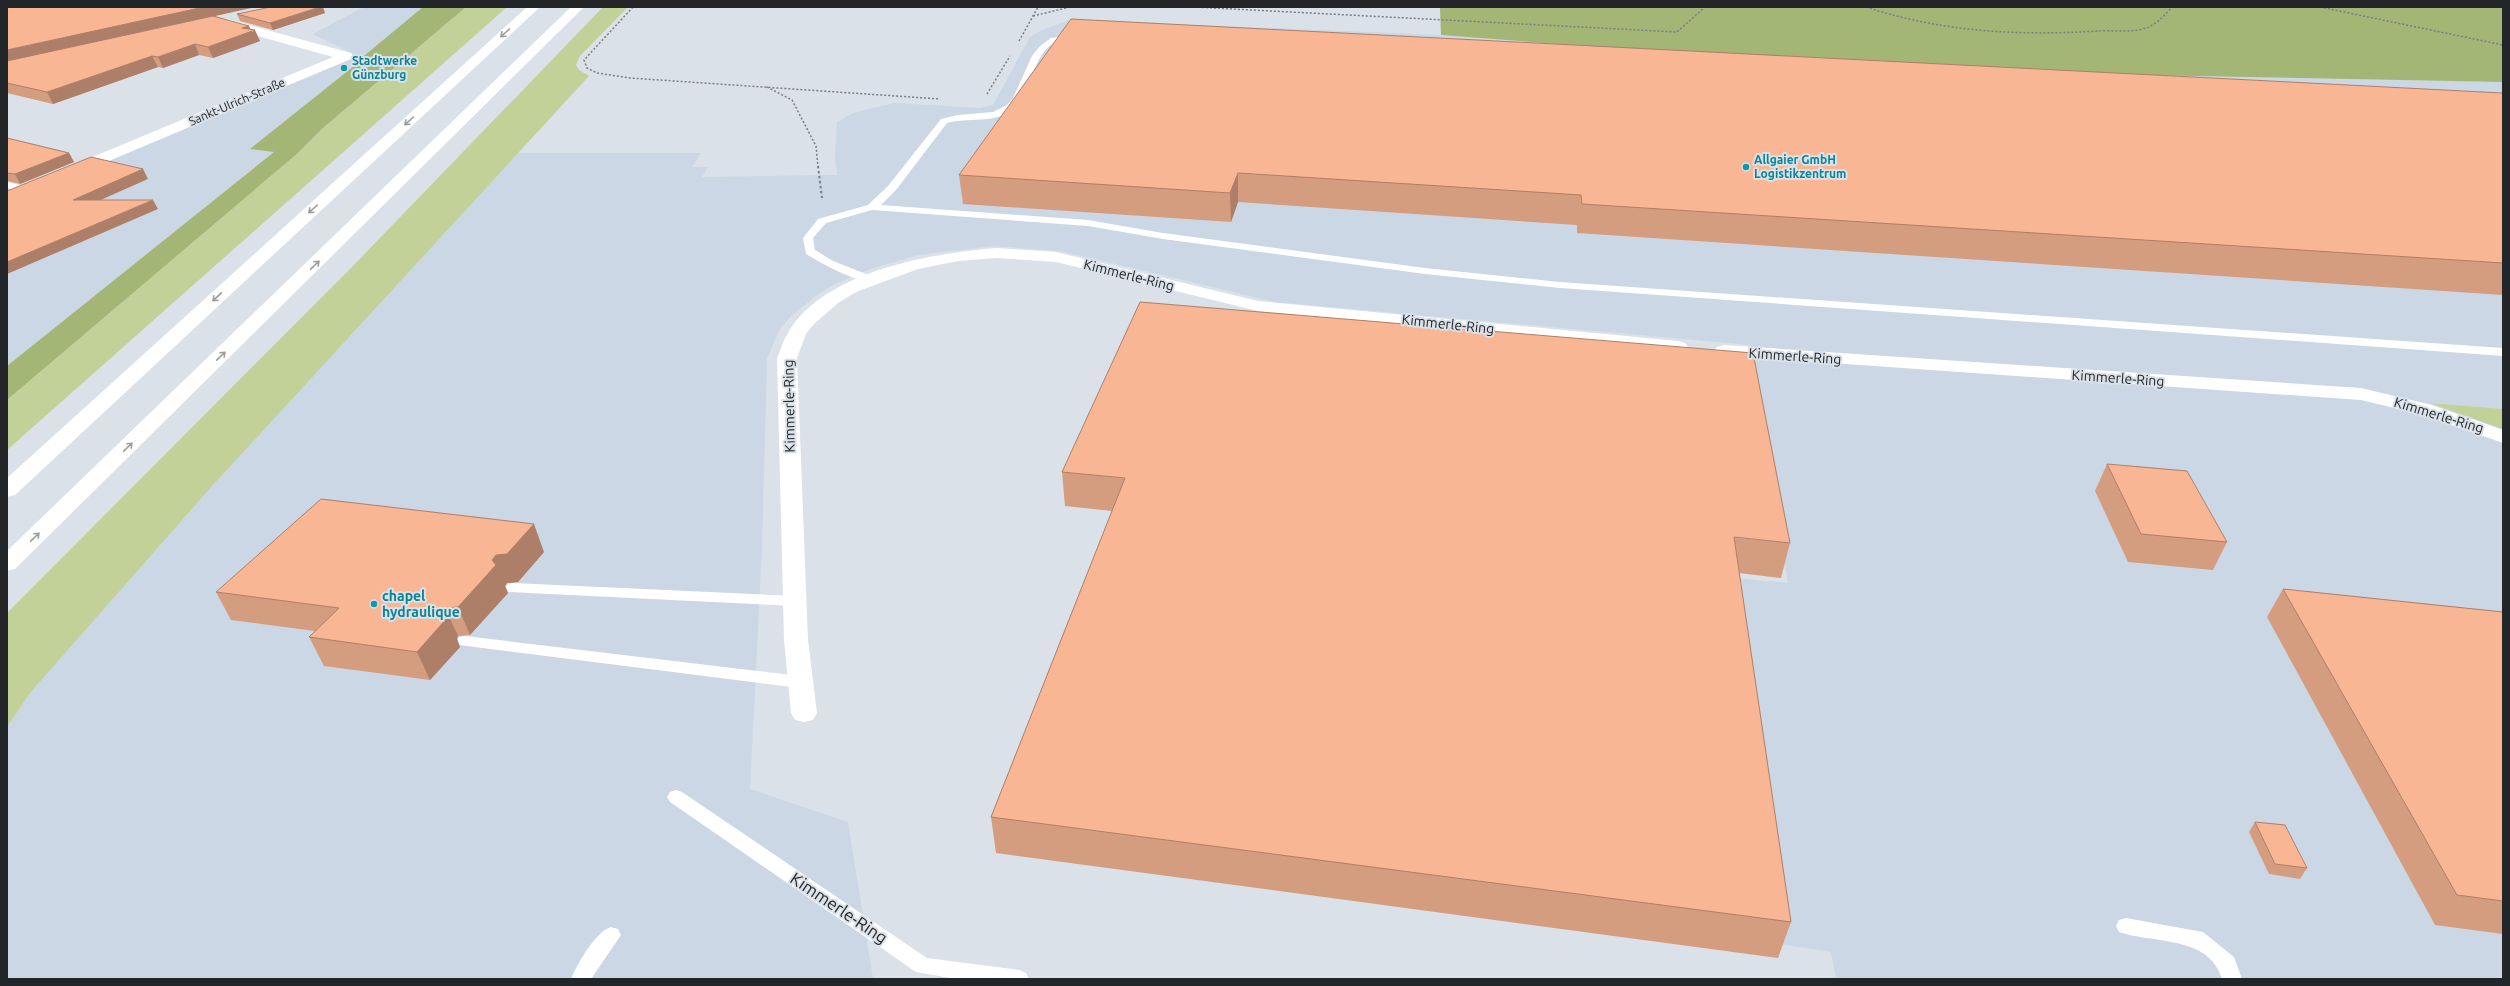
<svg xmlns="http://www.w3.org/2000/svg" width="2510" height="986" font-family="Ubuntu,sans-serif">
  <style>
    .built { fill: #cbd7e4 }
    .green { fill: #c1d198 }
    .forest { fill: #a4b675 }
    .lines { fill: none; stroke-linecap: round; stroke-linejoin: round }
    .path-far1 { stroke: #797e82; stroke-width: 1.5; stroke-dasharray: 2 2; stroke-linecap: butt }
    .path { stroke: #797e82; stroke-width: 2; stroke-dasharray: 2.5 2.5; stroke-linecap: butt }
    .service { fill: #fff; fill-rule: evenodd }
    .minor { fill: #fff; fill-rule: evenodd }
    .motorway { fill: #fff; fill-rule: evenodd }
    .wall { fill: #d59d7f }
    .shaded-wall { fill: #ae7f68 }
    .building { fill: #f8b694; stroke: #ae7f68 }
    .oneway { stroke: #9c9d9f }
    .culture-dot { fill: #0f9aa8; stroke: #dae1e8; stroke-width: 1.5 }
    .labels { text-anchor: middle; stroke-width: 4; stroke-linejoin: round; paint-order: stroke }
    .far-culture-label { font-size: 12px; font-weight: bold; fill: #0d838f; stroke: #dae1e8; text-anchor: start }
    .far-street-label { font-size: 12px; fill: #232629; stroke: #dae1e8 }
    .street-label { font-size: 14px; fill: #232629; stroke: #dae1e8 }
    .culture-label { font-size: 14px; font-weight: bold; fill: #0d838f; stroke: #dae1e8; text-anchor: start }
    .near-street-label { font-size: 17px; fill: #232629; stroke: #dae1e8 }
  </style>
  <rect width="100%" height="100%" fill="#dae1e8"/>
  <g class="built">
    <path d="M364 7H423L365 55 359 62 251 149 274 152 7 366V202L356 55 313 34Z"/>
    <path d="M1070 20 1441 35 1790 62 1986 72 2503 82V409L2432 403 2503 429V979H1836L1831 952 1780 944 1733 578 1788 583 1750 345 1275 302 1061 251 993 246 918 255 870 269 833 285 817 295 791 316 779 330 767 359 762 547 750 789 848 822 873 979H7V727L30 693 213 485 518 153H701L692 167H708L702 177 837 175 835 156 837 122 853 113 895 103 980 108 993 105 1030 37 1042 30Z"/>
  </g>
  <g class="green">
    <path d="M466 7H507L7 450V400L298 153 323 128Z"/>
    <path d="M603 7H628L580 56 576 65 579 70 589 76 213 485 30 693 7 727V613L351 268Z"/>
    <path d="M2430 403 2503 409V429Z"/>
  </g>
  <g class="forest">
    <path d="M423 7H466L323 128 298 153 7 400V366L274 152 250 149 359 62 365 55Z"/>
    <path d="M1440 7H2503V82L1986 72 1790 62 1441 35Z"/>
  </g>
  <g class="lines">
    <g class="path-far1">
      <path d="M633 7 584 60 587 68 597 73 630 78 940 99"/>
      <path d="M1194 7 1677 32 1705 7"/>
      <path d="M1866 7C1942 32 2018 36 2098 31 2112 30 2133 33 2146 28 2157 24 2165 15 2172 7"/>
      <path d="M2320 7 2503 45"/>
      <path d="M1033 16 1070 7"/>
      <path d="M1019 41 1038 7"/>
      <path d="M767 87 792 100 816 146 818 167"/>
      <path d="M987 94 1010 56"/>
    </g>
    <path class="path" d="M818 166 822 198"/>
    <g class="service">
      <path d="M1075 35 1079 37 1078 39C1070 41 1061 39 1054 43 1030 57 1034 93 1013 110 994 124 968 117 947 123L896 190 881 205 1088 220 1163 233 1425 268 1560 282 2503 348V356L1560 288 1425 274 1163 239 1088 226 872 210 826 223 813 238 815 250 833 261 874 277V281C860 285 819 262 806 254L803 238 818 219 868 205 888 186 941 119 958 115 993 112 1007 105 1013 98 1032 56 1040 46 1051 38Z"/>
      <path d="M7 182 31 188 32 190 27 193 7 188Z"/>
      <path d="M513 583 795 596 800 597 803 601 800 605 795 606 508 592 505 588 508 584Z"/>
      <path d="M465 636 800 676 806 678 808 682 806 686 800 688 459 645 457 641 459 637Z"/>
      <path d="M676 790 682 792 927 958 1019 970 1026 973 1029 979H956L916 972 670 802 667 797 670 792Z"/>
      <path d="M2126 918 2203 932 2234 957 2242 979H2222C2209 935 2154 944 2119 932L2116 926 2119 920Z"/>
      <path d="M611 927 618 929 621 935 591 979H571C577 964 595 932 611 927Z"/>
    </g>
    <g class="minor">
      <path d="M227 19 351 53 353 56 351 59 78 174H66L64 171 66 168 333 57 222 26 221 23Z"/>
      <path d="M997 248 1056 252 1258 301 1678 341 1685 343 1688 347 1685 351 1678 353 1258 311 1056 262 997 258 958 261 918 269 856 292 838 303 813 325 806 334 797 358 808 640 817 713 813 720 804 722 795 720 791 713 784 640 777 358C781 350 783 340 788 333 823 271 933 253 997 248Z"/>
      <path d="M1724 345 2361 388 2432 405 2503 430V443L2419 414 2361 400 1717 355 1714 351 1717 347Z"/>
    </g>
    <g class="motorway">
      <path d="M527 7H540L15 495 7 497V478Z"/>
      <path d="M571 7H584L15 569 7 571V551Z"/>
    </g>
  </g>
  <g class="wall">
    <path d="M7 7 215 16 251 30 260 41 213 58 199 55 163 68 158 67 53 104 7 93Z"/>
    <path d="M325 13 273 30 240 21 237 14Z"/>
    <path d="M2503 93V295L1577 233V225L1238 202 1231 222 963 204 959 175Z"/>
    <path d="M7 138 69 153 74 162 20 184 7 181Z"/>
    <path d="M2107 464 2227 542 2213 570 2128 562 2095 491Z"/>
    <path d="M1062 472 1790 543 1781 578 1739 573 1791 922 1778 958 996 853 991 817 1112 511 1065 506Z"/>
    <path d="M544 552 518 582 507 583 505 586 508 593 470 635 458 636 457 639 460 647 430 680 324 666 309 637 315 631 231 620 216 592Z"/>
    <path d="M2283 589 2503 612V934L2435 925 2267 617Z"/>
    <path d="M2255 822 2307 868 2300 879 2269 874 2249 832Z"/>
  </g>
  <g class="shaded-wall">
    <path d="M204 7H256L7 62V50Z"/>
    <path d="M320 7H323L325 13 273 30 270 23Z"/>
    <path d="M249 26 252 32 255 30 260 41 213 58 208 47 242 28Z"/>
    <path d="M195 44 199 55 163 68 158 57Z"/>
    <path d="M152 56 158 67 53 104 47 92Z"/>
    <path d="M69 153 74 162 20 184 15 174Z"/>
    <path d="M143 169 148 179 78 210 73 200Z"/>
    <path d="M1238 173V202L1231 222 1230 193Z"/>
    <path d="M153 200 158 209 7 274V262Z"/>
    <path d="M534 524 544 552 518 582 507 583 505 586 508 593 470 635 458 607 496 555Z"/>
    <path d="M445 608 458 636 457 639 460 647 430 680 417 652 443 613Z"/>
  </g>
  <g class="building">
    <path d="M7 7H204L7 50Z"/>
    <path d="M271 7H320L270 23 237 14Z"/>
    <path d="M213 16 249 26 242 28 255 30 208 47 195 44 158 57 152 56 47 92 7 83V61Z"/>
    <path d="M1071 19 2502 93H2503V263L1582 204 1581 195 1238 173 1230 193 959 175Z"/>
    <path d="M7 138 69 153 15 174 7 173Z"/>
    <path d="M91 157 143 169 73 200H153L7 262V191Z"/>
    <path d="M1140 302 1753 353 1790 543 1734 537 1791 922 991 817 1125 478 1062 472Z"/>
    <path d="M2107 464 2187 471 2227 542 2141 534Z"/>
    <path d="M321 499 534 524 507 554 496 555 492 560 496 565 458 607 445 608 443 613 447 618 417 652 309 637 339 608 216 592Z"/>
    <path d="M2283 589 2503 612V901L2457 895Z"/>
    <path d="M2255 822 2285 825 2307 868 2275 864Z"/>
  </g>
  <defs><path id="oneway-shaft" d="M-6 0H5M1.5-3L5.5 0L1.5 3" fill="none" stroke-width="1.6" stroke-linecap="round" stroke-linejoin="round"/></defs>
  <g class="oneway">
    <use href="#oneway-shaft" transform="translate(505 33) rotate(138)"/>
    <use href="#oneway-shaft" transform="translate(409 121) rotate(138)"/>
    <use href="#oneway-shaft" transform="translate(313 209) rotate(138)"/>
    <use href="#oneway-shaft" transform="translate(315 265) rotate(-44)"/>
    <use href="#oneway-shaft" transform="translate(217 297) rotate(137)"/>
    <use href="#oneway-shaft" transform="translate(221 356) rotate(-44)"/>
    <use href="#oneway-shaft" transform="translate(128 447) rotate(-44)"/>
    <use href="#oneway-shaft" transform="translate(35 537) rotate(-44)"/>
  </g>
  <g class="culture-dot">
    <circle cx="344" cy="68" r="4"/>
    <circle cx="1746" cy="167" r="4"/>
    <circle cx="374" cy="604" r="4"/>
  </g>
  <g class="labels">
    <g class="far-culture-label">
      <text x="352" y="65">Stadtwerke<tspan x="352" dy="14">Günzburg</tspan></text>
      <text x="1754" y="164">Allgaier GmbH<tspan x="1754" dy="14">Logistikzentrum</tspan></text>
    </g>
    <g class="far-street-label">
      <text transform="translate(237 102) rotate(-23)" y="4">Sankt-Ulrich-Straße</text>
    </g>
    <g class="street-label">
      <text transform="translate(1129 275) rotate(14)" y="5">Kimmerle-Ring</text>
      <text transform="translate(1448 324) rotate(6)" y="5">Kimmerle-Ring</text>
      <text transform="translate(1795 356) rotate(4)" y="5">Kimmerle-Ring</text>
      <text transform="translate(2118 378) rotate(4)" y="5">Kimmerle-Ring</text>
      <text transform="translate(789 406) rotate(-91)" y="5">Kimmerle-Ring</text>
      <text transform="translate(2439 415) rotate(17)" y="5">Kimmerle-Ring</text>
    </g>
    <g class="culture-label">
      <text x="382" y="601">chapel<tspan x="382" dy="16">hydraulique</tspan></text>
    </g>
    <g class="near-street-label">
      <text transform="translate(839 908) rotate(34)" y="6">Kimmerle-Ring</text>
    </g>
  </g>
  <rect width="2510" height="986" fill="none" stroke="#232629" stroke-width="16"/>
</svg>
